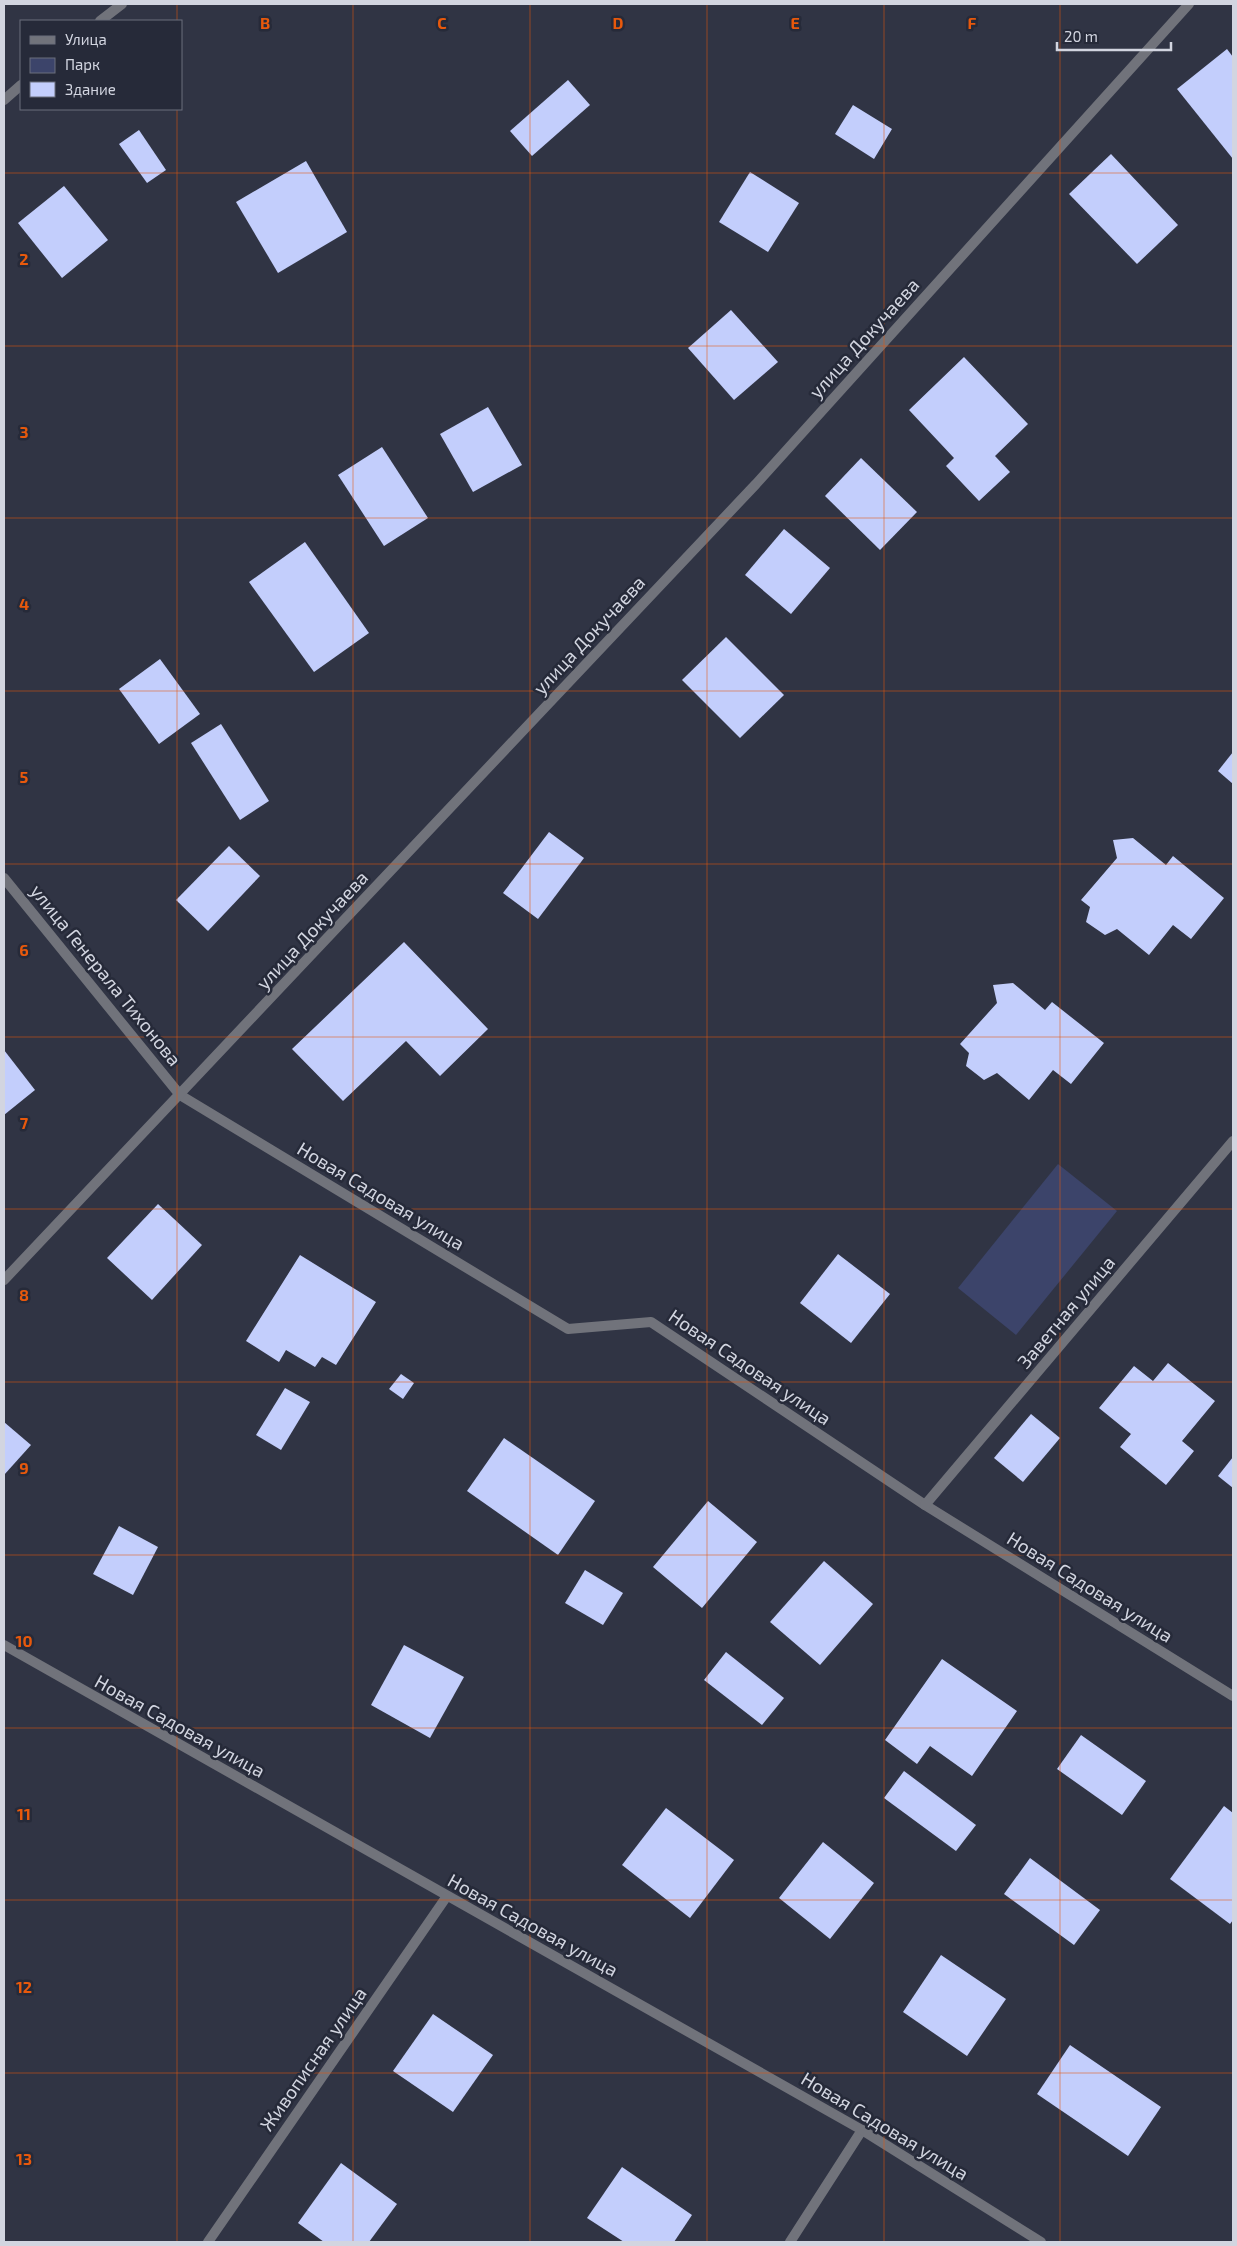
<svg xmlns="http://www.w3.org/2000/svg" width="1237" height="2246" font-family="'Exo 2',sans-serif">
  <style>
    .green { fill: #3c446a }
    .building { fill: #c3cefc }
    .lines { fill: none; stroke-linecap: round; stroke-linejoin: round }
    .minor { stroke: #71737b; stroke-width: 10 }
    .tertiary { stroke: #71737b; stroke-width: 10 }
    .grid { fill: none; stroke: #e8590c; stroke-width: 1; stroke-opacity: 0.55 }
    .labels { text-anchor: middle; stroke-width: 5; stroke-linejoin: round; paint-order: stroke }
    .street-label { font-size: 19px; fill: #d2d5e0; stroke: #262a39 }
    .grid-label { font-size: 16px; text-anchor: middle; font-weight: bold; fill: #e8590c; stroke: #262a39; stroke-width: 5; stroke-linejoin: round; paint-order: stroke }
  </style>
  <rect width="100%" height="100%" fill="#303444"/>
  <path class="green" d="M1058 1164 1117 1211 1016 1335 958 1288Z"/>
  <g class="building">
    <path d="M1227 49 1233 57V159L1177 89Z"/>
    <path d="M568 80 590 105 532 156 510 131Z"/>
    <path d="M853 105 892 129 874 159 835 134Z"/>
    <path d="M139 130 166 170 147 183 119 144Z"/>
    <path d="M1111 154 1178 225 1137 264 1069 194Z"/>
    <path d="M306 161 347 232 278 273 236 202Z"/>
    <path d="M750 172 799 203 768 252 719 222Z"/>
    <path d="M64 186 108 240 62 278 18 223Z"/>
    <path d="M731 310 778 362 734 400 688 348Z"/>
    <path d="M964 357 1028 424 995 456 1010 472 979 501 946 466 954 458 909 410Z"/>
    <path d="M488 407 522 465 473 492 440 434Z"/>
    <path d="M382 447 428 518 384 546 338 475Z"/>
    <path d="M861 458 917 512 880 550 825 496Z"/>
    <path d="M784 529 830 568 791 614 745 575Z"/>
    <path d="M305 542 369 633 314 672 249 582Z"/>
    <path d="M726 637 784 695 740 738 682 680Z"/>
    <path d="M160 659 200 714 159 744 119 689Z"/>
    <path d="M221 724 269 801 240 820 191 743Z"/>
    <path d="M1233 752V784L1218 771Z"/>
    <path d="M549 832 584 858 538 919 503 893Z"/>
    <path d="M1133 838 1166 865 1173 856 1224 898 1191 939 1173 925 1149 955 1117 929 1105 935 1086 922 1090 907 1081 900 1117 858 1113 840Z"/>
    <path d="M229 846 260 876 208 931 176 900Z"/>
    <path d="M404 942 488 1029 440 1076 406 1041 343 1101 292 1049Z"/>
    <path d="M1013 983 1045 1010 1052 1002 1104 1043 1071 1084 1053 1070 1029 1100 997 1073 984 1080 966 1066 969 1053 960 1044 997 1003 993 985Z"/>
    <path d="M4 1050 35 1090 4 1115Z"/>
    <path d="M158 1204 202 1245 152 1300 107 1258Z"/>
    <path d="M838 1254 890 1294 851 1343 800 1303Z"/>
    <path d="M300 1255 376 1302 336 1365 322 1357 315 1367 286 1350 279 1362 246 1341Z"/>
    <path d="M1168 1363 1215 1401 1182 1441 1194 1451 1166 1485 1120 1447 1131 1434 1099 1408 1134 1366 1153 1381Z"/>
    <path d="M401 1374 414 1383 403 1399 389 1389Z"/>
    <path d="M285 1388 310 1402 281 1450 256 1435Z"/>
    <path d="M1031 1414 1060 1438 1023 1482 994 1458Z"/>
    <path d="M4 1422 31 1445 4 1475Z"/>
    <path d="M504 1438 595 1501 558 1555 467 1491Z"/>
    <path d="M1233 1457V1488L1218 1476Z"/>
    <path d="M708 1501 757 1542 702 1608 653 1567Z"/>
    <path d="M119 1526 158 1547 133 1595 93 1574Z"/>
    <path d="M824 1561 873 1604 820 1665 770 1622Z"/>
    <path d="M585 1570 623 1593 603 1625 565 1603Z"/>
    <path d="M404 1645 464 1677 430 1738 371 1705Z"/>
    <path d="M726 1652 784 1698 762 1725 704 1680Z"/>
    <path d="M942 1659 1017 1711 972 1776 930 1746 917 1764 885 1740Z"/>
    <path d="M1081 1735 1146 1781 1122 1815 1057 1769Z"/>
    <path d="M904 1771 976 1825 956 1851 884 1798Z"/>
    <path d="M1224 1806 1233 1813V1920L1230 1924 1170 1879Z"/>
    <path d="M666 1808 734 1860 690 1918 622 1865Z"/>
    <path d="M823 1842 874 1883 830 1939 779 1898Z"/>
    <path d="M1030 1858 1100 1910 1074 1945 1004 1894Z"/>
    <path d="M941 1955 1006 1999 967 2056 903 2012Z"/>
    <path d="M433 2014 493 2055 453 2112 393 2071Z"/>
    <path d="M1070 2045 1161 2107 1128 2156 1037 2094Z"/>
    <path d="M341 2163 397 2204 369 2242H324L298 2223Z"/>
    <path d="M622 2167 692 2215 674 2242H624L587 2218Z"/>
  </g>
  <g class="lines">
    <g class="minor">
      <path d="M100 21 122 4"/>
      <path d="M4 100 21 85"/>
      <path d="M4 878 180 1095 568 1329 651 1322 925 1505 1233 1696"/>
      <path d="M4 1280 756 484 1189 4"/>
      <path d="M925 1505 1233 1141"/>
      <path d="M208 2242 447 1896"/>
      <path d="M790 2242 862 2130"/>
    </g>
    <path class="tertiary" d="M4 1645 862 2130 1041 2242"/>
  </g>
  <path class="grid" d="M177 4V21M353 4V2242M530 4V2242M707 4V2242M884 4V2242M1060 4V2242M177 109V2242M4 173H1233M4 346H1233M4 518H1233M4 691H1233M4 864H1233M4 1037H1233M4 1209H1233M4 1382H1233M4 1555H1233M4 1728H1233M4 1900H1233M4 2073H1233"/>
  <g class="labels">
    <g class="street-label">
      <text transform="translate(864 338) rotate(-48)" y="7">улица Докучаева</text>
      <text transform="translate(589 635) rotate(-47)" y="7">улица Докучаева</text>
      <text transform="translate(312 930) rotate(-47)" y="7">улица Докучаева</text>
      <text transform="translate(106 975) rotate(51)" y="7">улица Генерала Тихонова</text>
      <text transform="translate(381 1196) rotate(31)" y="7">Новая Садовая улица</text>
      <text transform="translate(1066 1312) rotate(-50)" y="7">Заветная улица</text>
      <text transform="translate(750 1367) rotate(34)" y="7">Новая Садовая улица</text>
      <text transform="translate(1090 1587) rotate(32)" y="7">Новая Садовая улица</text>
      <text transform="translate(180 1726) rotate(29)" y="7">Новая Садовая улица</text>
      <text transform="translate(533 1925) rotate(29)" y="7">Новая Садовая улица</text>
      <text transform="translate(313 2059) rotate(-55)" y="7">Живописная улица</text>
      <text transform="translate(885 2126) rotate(31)" y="7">Новая Садовая улица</text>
    </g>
  </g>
  <g class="grid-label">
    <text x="265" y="29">B</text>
    <text x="442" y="29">C</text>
    <text x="618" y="29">D</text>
    <text x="795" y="29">E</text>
    <text x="972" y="29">F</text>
    <text x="24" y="265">2</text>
    <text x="24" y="438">3</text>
    <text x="24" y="610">4</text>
    <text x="24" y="783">5</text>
    <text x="24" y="956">6</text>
    <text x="24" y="1129">7</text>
    <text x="24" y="1301">8</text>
    <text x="24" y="1474">9</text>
    <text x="24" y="1647">10</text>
    <text x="24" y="1820">11</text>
    <text x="24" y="1993">12</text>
    <text x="24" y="2165">13</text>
  </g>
  <rect width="1237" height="2246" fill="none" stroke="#d2d5e0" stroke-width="10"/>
  <rect x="20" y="20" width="162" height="90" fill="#262a39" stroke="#6b6e7c"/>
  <rect x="30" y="36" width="25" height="8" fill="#71737b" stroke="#6b6e7c"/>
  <text x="65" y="45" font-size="15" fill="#d2d5e0">Улица</text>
  <rect x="30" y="58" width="25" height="15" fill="#3c446a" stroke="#6b6e7c"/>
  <text x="65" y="70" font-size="15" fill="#d2d5e0">Парк</text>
  <rect x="30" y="82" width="25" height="15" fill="#c3cefc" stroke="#6b6e7c"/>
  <text x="65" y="95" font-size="15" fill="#d2d5e0">Здание</text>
  <path d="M1057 42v8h114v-8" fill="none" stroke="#d2d5e0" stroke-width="2.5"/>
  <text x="1064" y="42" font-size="15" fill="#d2d5e0" stroke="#262a39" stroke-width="4" paint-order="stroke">20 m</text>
</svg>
